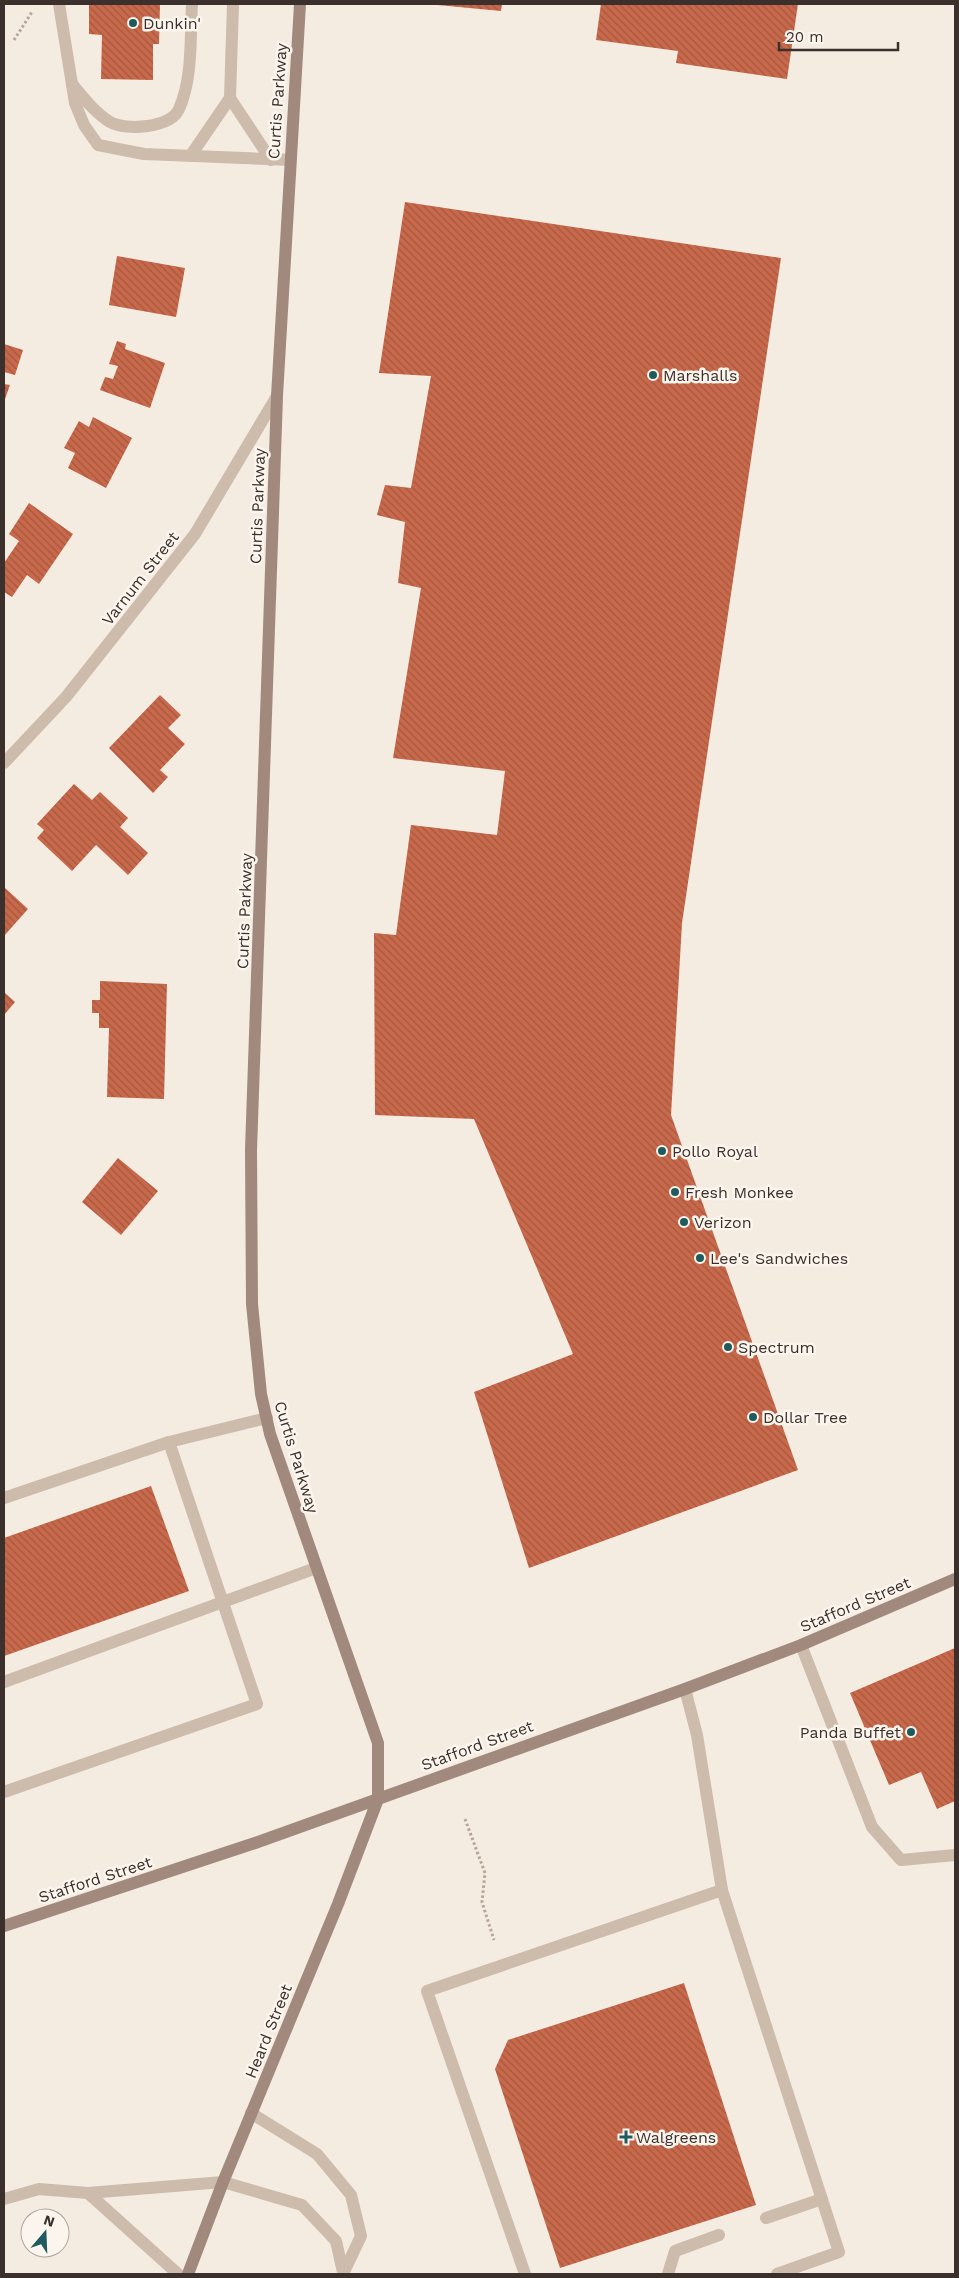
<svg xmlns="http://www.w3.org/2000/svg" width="959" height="2278" font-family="'Work Sans',sans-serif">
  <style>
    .building { fill: url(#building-back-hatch) }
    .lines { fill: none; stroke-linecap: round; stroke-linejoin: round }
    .path { stroke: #b9a596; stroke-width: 3; stroke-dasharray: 2.5 2.5; stroke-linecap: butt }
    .lane { stroke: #cdbbac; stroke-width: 12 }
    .street { stroke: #cdbbac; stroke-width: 12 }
    .secondary { stroke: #a18a7d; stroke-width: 12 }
    .poi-dot { fill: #1f5a5e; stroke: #fbf5ee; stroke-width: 2 }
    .labels { text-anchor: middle; stroke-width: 5; stroke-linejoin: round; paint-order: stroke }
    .poi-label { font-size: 16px; fill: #3b302b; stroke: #fbf5ee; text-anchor: start }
    .street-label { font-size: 16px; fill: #3b302b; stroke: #fbf5ee }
  </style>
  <defs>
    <pattern id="building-back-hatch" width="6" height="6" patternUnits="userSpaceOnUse" patternTransform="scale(1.25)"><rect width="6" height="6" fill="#c8694b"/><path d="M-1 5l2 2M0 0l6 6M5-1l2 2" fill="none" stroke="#a4573f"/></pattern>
  </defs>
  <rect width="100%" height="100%" fill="#f4ebe1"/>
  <g class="building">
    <path d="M89 4H160L159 44H153V80L101 79 102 35 89 34Z"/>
    <path d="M427 4H502L501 11Z"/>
    <path d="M601 4H798L787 79 676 63 678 51 596 40Z"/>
    <path d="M405 202 781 258 682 923 671 1115 798 1470 529 1568 474 1392 573 1354 474 1119 375 1115 374 933 396 935 411 825 497 835 505 771 393 758 421 588 398 583 405 522 377 515 385 485 411 488 431 376 379 373Z"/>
    <path d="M117 256 185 268 176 317 109 305Z"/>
    <path d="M117 341 126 344 125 349 165 363 150 408 100 390 105 377 113 379 118 366 109 364Z"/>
    <path d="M4 344 23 350 15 375 4 372Z"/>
    <path d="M4 384 10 385 4 402Z"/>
    <path d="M93 417 132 438 106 488 68 468 75 453 64 448 79 421 89 427Z"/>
    <path d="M29 503 73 534 39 584 27 575 12 597 4 592V563L19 541 9 534Z"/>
    <path d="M160 695 181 715 168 728 185 744 160 770 168 777 153 793 109 748Z"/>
    <path d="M74 784 92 800 100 792 128 818 120 827 148 853 128 875 96 845 72 871 37 838 44 830 37 824Z"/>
    <path d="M4 887 28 909 4 936Z"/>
    <path d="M100 981 167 984 164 1099 107 1097 109 1028H99V1013H92V1000H100Z"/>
    <path d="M4 992 15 1002 4 1015Z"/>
    <path d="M118 1158 158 1191 121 1235 82 1202Z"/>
    <path d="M151 1486 189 1591 4 1656V1538Z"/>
    <path d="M955 1648V1801L937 1809 921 1772 889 1785 850 1693Z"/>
    <path d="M684 1983 756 2205 560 2268 495 2069 508 2040Z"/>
  </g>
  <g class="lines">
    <g class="path">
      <path d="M14 40 32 12"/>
      <path d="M465 1819 485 1873 482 1902 494 1940"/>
    </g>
    <g class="lane">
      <path d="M59 4 75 103 84 125 98 145 144 154 290 160"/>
      <path d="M72 84C83 97 95 113 110 122 126 131 171 128 179 109 193 78 190 38 192 4"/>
      <path d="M230 98 271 160"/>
      <path d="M191 155 230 98 233 4"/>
      <path d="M169 1442 267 1418"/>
      <path d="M4 1498 169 1442 257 1704 4 1792"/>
      <path d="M801 1645 872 1827 901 1860 955 1855"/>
      <path d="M4 1682 316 1568"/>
      <path d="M722 1890 839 2252 777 2274"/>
      <path d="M251 2113 317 2154 351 2195 361 2236 343 2274"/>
      <path d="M88 2193 178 2274"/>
      <path d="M4 2199 39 2189 88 2193 223 2182 302 2205 336 2241 343 2272"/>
      <path d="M766 2218 822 2199"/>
      <path d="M525 2274 427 1991 722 1890 697 1735 685 1689"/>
      <path d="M668 2274 675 2251 719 2235"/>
    </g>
    <path class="street" d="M4 763 66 697 195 534 277 396"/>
    <g class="secondary">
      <path d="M4 1926 255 1843 685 1689 801 1645 955 1579"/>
      <path d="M188 2274 223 2182 338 1904 378 1799V1743L270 1434 261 1394 252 1304 251 1150 277 396 300 4"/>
    </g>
  </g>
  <g class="poi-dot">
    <circle cx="133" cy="23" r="5"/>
    <circle cx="653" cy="375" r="5"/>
    <circle cx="662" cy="1151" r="5"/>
    <circle cx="675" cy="1192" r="5"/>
    <circle cx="684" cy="1222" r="5"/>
    <circle cx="700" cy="1258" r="5"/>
    <circle cx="728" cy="1347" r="5"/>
    <circle cx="753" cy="1417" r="5"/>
    <circle cx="911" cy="1732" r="5"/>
    <path d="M623.5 2129.5h5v5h5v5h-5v5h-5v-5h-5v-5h5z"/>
  </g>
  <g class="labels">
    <g class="poi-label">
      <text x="143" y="29">Dunkin'</text>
      <text x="663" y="381">Marshalls</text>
      <text x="672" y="1157">Pollo Royal</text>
      <text x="685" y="1198">Fresh Monkee</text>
      <text x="694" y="1228">Verizon</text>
      <text x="710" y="1264">Lee's Sandwiches</text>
      <text x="738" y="1353">Spectrum</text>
      <text x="763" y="1423">Dollar Tree</text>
      <text x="901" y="1738" text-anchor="end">Panda Buffet</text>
      <text x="636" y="2143">Walgreens</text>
    </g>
    <g class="street-label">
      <text transform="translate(277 101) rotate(-86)" y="6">Curtis Parkway</text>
      <text transform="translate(257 506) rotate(-88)" y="6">Curtis Parkway</text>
      <text transform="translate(140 578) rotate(-52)" y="6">Varnum Street</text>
      <text transform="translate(244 911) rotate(-88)" y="6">Curtis Parkway</text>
      <text transform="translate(297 1457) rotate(73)" y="6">Curtis Parkway</text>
      <text transform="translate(855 1604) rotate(-23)" y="6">Stafford Street</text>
      <text transform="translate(477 1745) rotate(-20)" y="6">Stafford Street</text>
      <text transform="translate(95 1879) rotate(-18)" y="6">Stafford Street</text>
      <text transform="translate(268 2031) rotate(-68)" y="6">Heard Street</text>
    </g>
  </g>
  <rect width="959" height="2278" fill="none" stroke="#3b302b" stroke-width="10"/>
  <g transform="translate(45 2233) rotate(19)"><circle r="24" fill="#fbf5ee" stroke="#aea6a0"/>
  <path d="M0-4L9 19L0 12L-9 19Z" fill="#1f5a5e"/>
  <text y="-8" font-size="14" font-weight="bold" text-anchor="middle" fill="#3b302b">N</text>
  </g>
  <path d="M779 42v8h119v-8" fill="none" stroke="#3b302b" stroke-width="2.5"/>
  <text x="786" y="42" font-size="15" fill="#3b302b" stroke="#fbf5ee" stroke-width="4" paint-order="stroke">20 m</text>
</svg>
